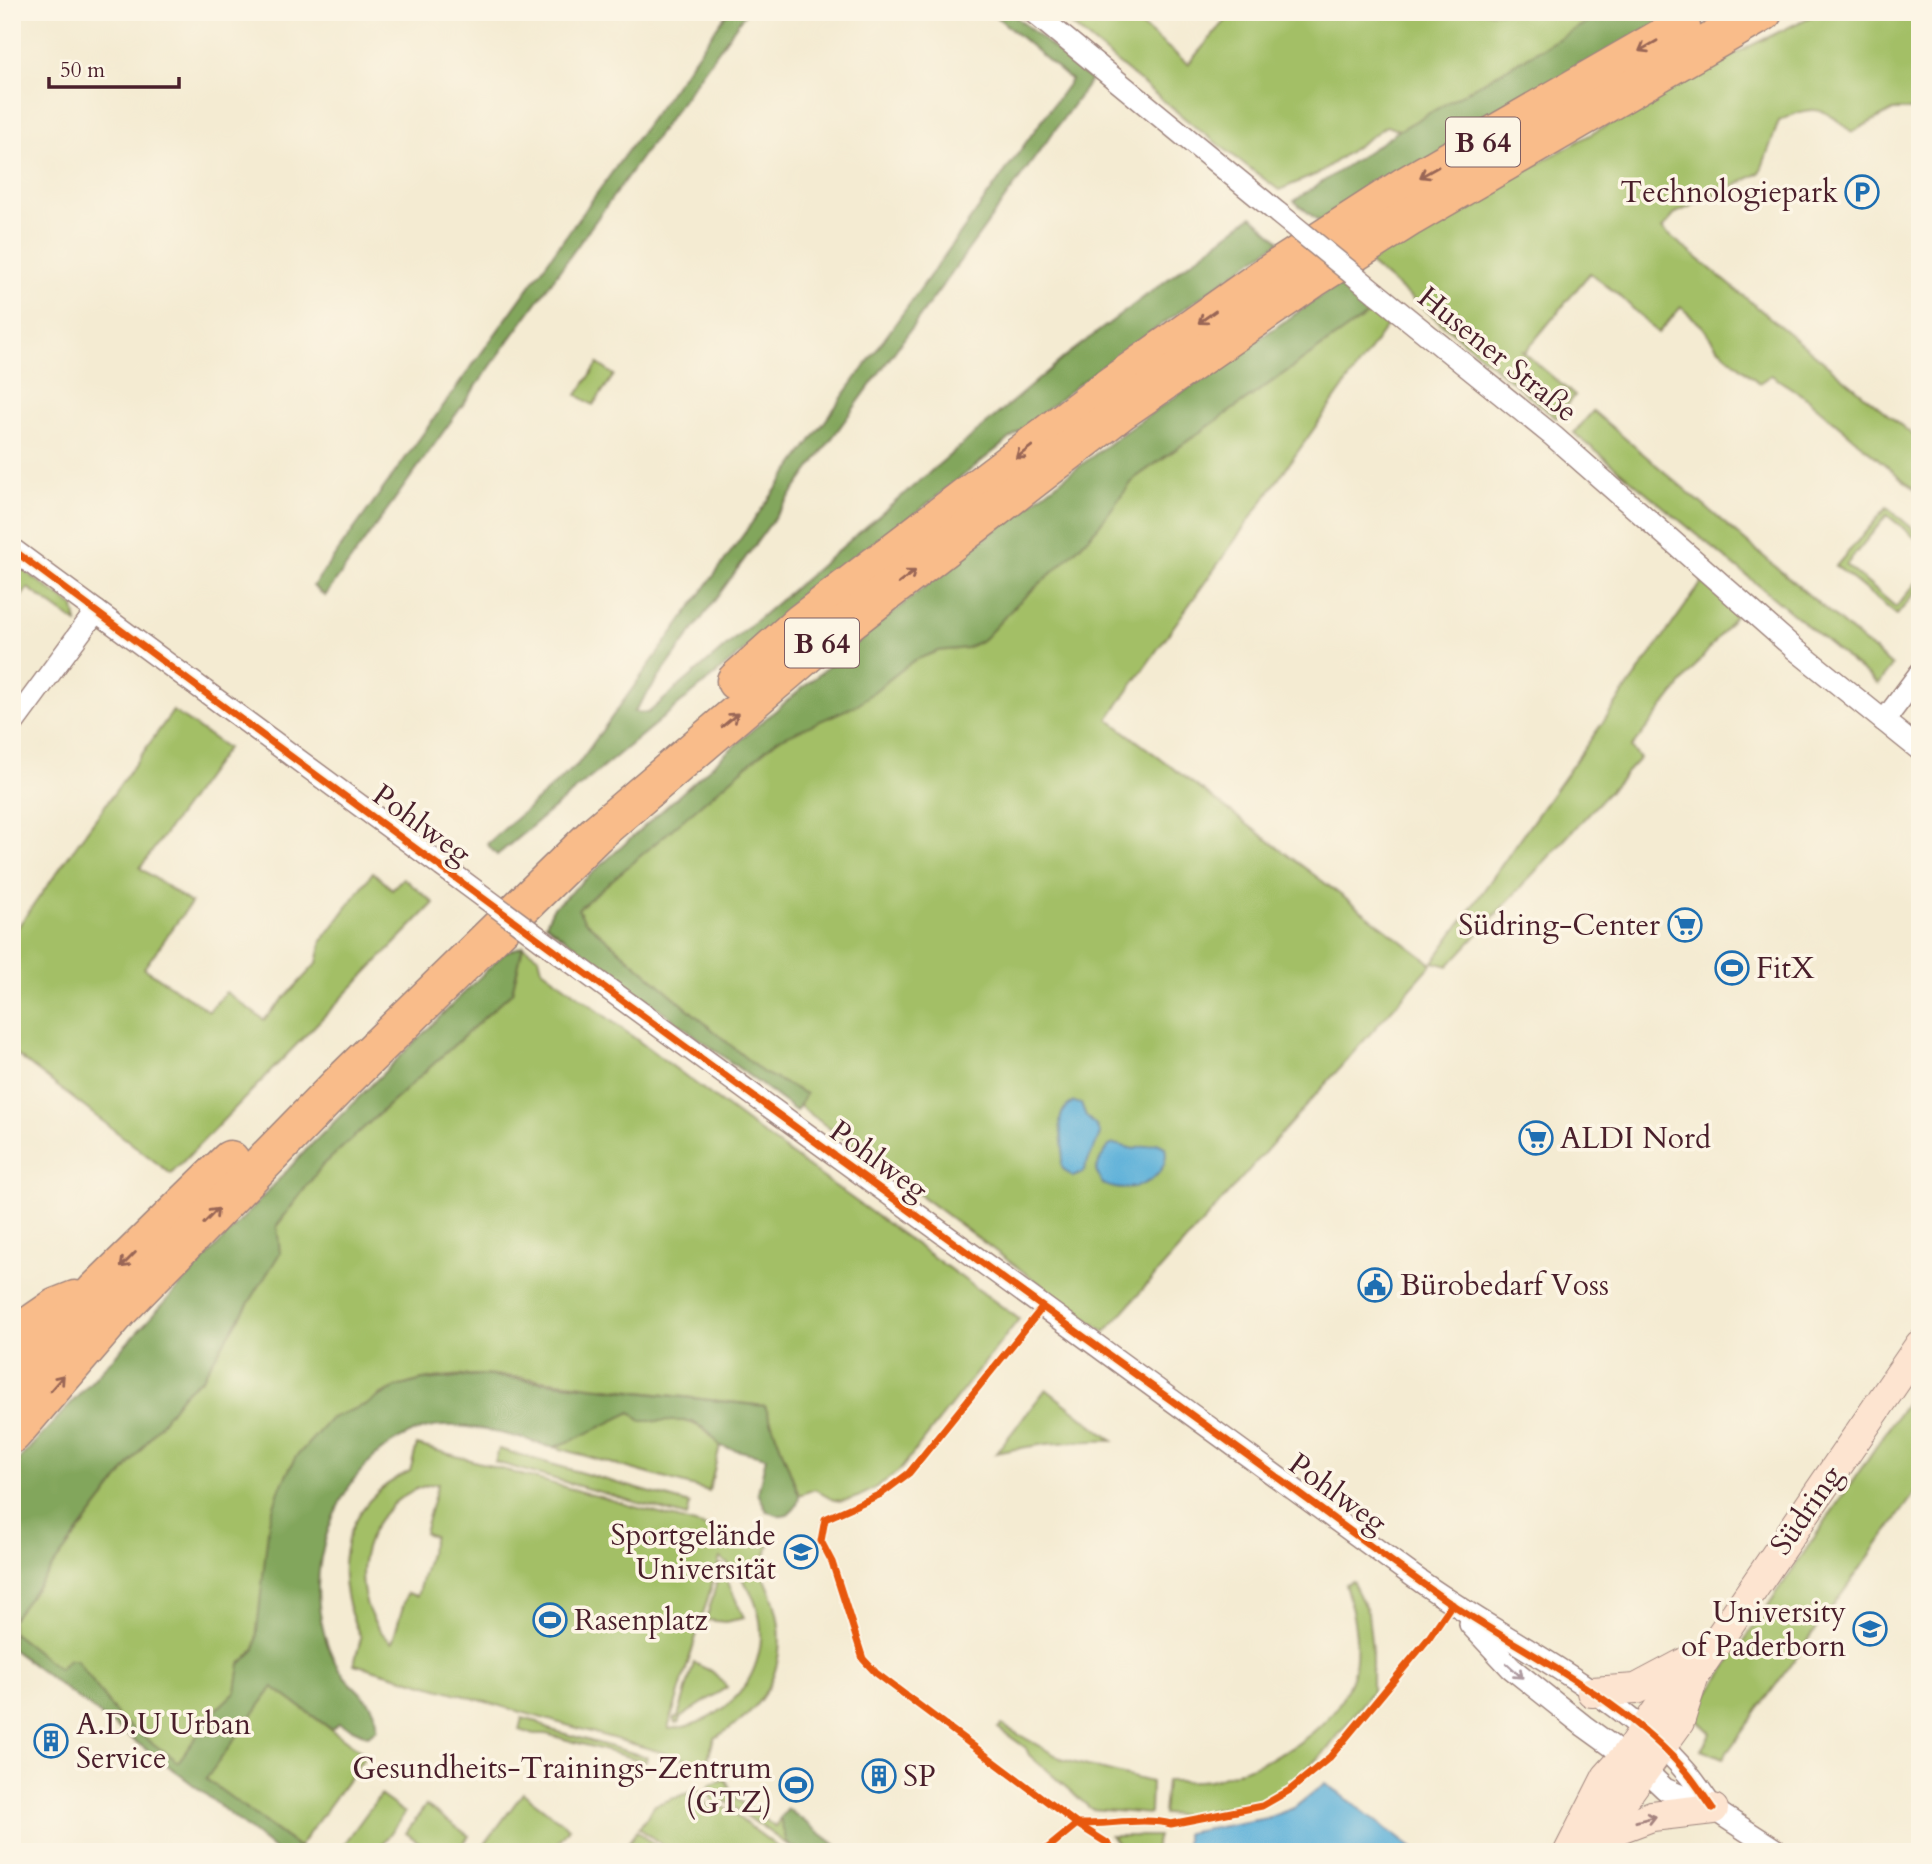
<svg xmlns="http://www.w3.org/2000/svg" width="1932" height="1864" font-family="Cardo,serif">
  <style>
    .green { fill: #a3bf66; stroke: #766f48; stroke-width: 2; fill-rule: evenodd }
    .forest { fill: #82a65b; stroke: #666243; stroke-width: 2 }
    .water { fill: #5db1d9; stroke: #546882; stroke-width: 2 }
    .lines { fill: none; stroke-linecap: round; stroke-linejoin: round }
    .street-casing { stroke: #9f857e; stroke-width: 24 }
    .secondary-casing { stroke: #9f857e; stroke-width: 32 }
    .highway-casing { stroke: #9f857e; stroke-width: 41 }
    .street { stroke: #fff; stroke-width: 21 }
    .secondary { stroke: #fde4d0; stroke-width: 30 }
    .highway { stroke: #f9bc8a; stroke-width: 38 }
    .street-bridge-casing { stroke: #9f857e; stroke-width: 24; stroke-linecap: butt }
    .street-bridge { stroke: #fff; stroke-width: 21 }
    .cycleway-casing { stroke: #fcf5e5; stroke-width: 11 }
    .cycleway { stroke: #e8590c; stroke-width: 7 }
    .oneway { stroke: #996656 }
    .oneway2 { stroke: #ae9aa0 }
    .oneway3 { stroke: #a4827e }
    .labels { text-anchor: middle; stroke-width: 7; stroke-linejoin: round; paint-order: stroke }
    .shield { fill: #fcf5e5; stroke: #7f5f63; stroke-width: 2 }
    .shield-label { font-size: 28px; font-weight: bold; fill: #4a1f2b }
    .poi-label { font-size: 30px; fill: #4a1f2b; stroke: #fcf5e5; text-anchor: start }
    .street-label { font-size: 30px; fill: #4a1f2b; stroke: #fcf5e5 }
  </style>
  <rect width="100%" height="100%" fill="#fcf5e5"/>
  <filter id="ink" filterUnits="userSpaceOnUse"><feTurbulence type="fractalNoise" baseFrequency=".0143" numOctaves="2"/><feDisplacementMap in="SourceGraphic" scale="14" xChannelSelector="R" yChannelSelector="G"/><feConvolveMatrix kernelMatrix="1 2 1 2 8 2 1 2 1" color-interpolation-filters="sRGB"/></filter>
  <filter id="wash" filterUnits="userSpaceOnUse"><feTurbulence type="fractalNoise" baseFrequency=".00686" numOctaves="4" result="noise"/><feDisplacementMap in="SourceGraphic" scale="28" xChannelSelector="R" yChannelSelector="G"/><feGaussianBlur stdDeviation="1.57" result="paint"/><feColorMatrix in="noise" values="0 0 0 0 0 0 0 0 0 0 0 0 0 0 0 0 0 1.4 0 .05"/><feComposite in="paint" operator="in"/></filter>
  <g filter="url(#wash)">
    <rect width="100%" height="100%" fill="#f4ebd2"/>
    <g class="green">
      <path d="M1056 12H1125L1188 64 1233 12H1605L1400 130 1386 126 1317 174 1279 190 1194 126Z"/>
      <path d="M1820 12H1920V110H1893L1852 132C1822 107 1815 103 1779 121L1760 173 1676 213 1662 229 1920 441V494L1805 397 1771 375 1759 383 1717 347 1703 327 1681 307 1658 333 1621 297 1590 273 1525 352 1521 350 1575 396 1556 418 1368 262 1429 224 1752 45Z"/>
      <path d="M1371 312 1387 326 1108 719 1432 964 1105 1332 802 1108 584 920 561 936 550 928 776 736 1135 478Z"/>
      <path d="M598 364 614 375 593 405 577 395Z"/>
      <path d="M1593 411 1892 666 1878 684 1574 433Z"/>
      <path d="M1887 507 1920 535V542L1887 515 1846 565 1896 607 1920 578V587L1897 615 1836 566Z"/>
      <path d="M12 562 74 607 77 623 28 588 12 609Z"/>
      <path d="M1703 581 1739 611 1631 748 1640 758 1448 966 1433 962Z"/>
      <path d="M173 711 227 748 140 868 191 903 144 968 209 1011 226 992 264 1020 317 963 322 941 373 872 392 889 403 878 434 903 171 1174 12 1051V935Z"/>
      <path d="M523 946 539 957 542 969 778 1145 1019 1319 900 1470C884 1482 855 1505 835 1500 827 1498 821 1493 815 1489L799 1495 765 1406C710 1400 655 1394 600 1387 529 1379 447 1361 379 1395L273 1630 195 1786 12 1649V1620L183 1394 277 1226 322 1166 512 992Z"/>
      <path d="M1920 1382V1486L1723 1758 1701 1749 1711 1733 1693 1716Z"/>
      <path d="M1046 1389 1113 1441C1072 1440 1036 1444 996 1453Z"/>
      <path d="M631 1412 641 1421C679 1421 695 1414 720 1446L709 1491 554 1447Z"/>
      <path d="M417 1445 769 1545 761 1571C796 1638 783 1701 714 1738L706 1765 354 1664 361 1638C329 1574 340 1504 410 1471ZM438 1483 424 1533 434 1536 417 1596 407 1593 392 1643C336 1594 363 1494 438 1483ZM720 1558C796 1613 759 1722 668 1729Z"/>
      <path d="M499 1449 690 1504 687 1517 495 1462Z"/>
      <path d="M720 1564 724 1566 723 1571 744 1618 725 1622 706 1620 720 1571 718 1568Z"/>
      <path d="M1352 1581 1368 1613 1372 1651V1691L1326 1751 1289 1784 1261 1800 1186 1815 1163 1814 1166 1781C1180 1781 1195 1782 1209 1780 1224 1778 1240 1770 1255 1765 1302 1748 1350 1711 1356 1658 1358 1633 1352 1608 1345 1584Z"/>
      <path d="M694 1663 713 1672 727 1687 680 1718V1722L676 1723 674 1719 678 1717Z"/>
      <path d="M273 1687 366 1755 299 1847 205 1779Z"/>
      <path d="M522 1718 538 1722 548 1729 647 1757 646 1762 546 1734H534L519 1730Z"/>
      <path d="M1002 1725 1064 1760 1151 1782 1150 1814 1091 1809 1029 1755 1026 1748 998 1728Z"/>
      <path d="M725 1779 737 1799 775 1827 780 1819 788 1845 725 1801 720 1807 723 1806 784 1852H688L684 1848 681 1852H672L639 1828 655 1805 699 1789 708 1808 713 1802 708 1791 709 1785Z"/>
      <path d="M523 1793 569 1828 551 1852H479Z"/>
      <path d="M380 1795 405 1813 377 1852H349L342 1847Z"/>
      <path d="M426 1805 469 1836 457 1852H433L406 1833Z"/>
      <path d="M637 1831 664 1852H621Z"/>
      <path d="M1111 1836H1158L1153 1852H1125Z"/>
    </g>
    <g class="forest">
      <path d="M728 12H746L325 596 313 586Z"/>
      <path d="M991 12H1010L1091 80 634 712 648 713 1067 355 1252 216 1280 241 1089 376 792 611 497 855 487 844 578 764 1071 80Z"/>
      <path d="M1605 12H1684L1321 223 1294 201 1400 130Z"/>
      <path d="M1337 285 1371 312 1135 478 1097 528 1064 562 1017 604 984 639 967 648 938 651 913 661 857 705 777 740 578 909 584 920 762 1072 806 1094 796 1111 546 924 553 908 752 730 955 561 1123 433Z"/>
      <path d="M523 946 512 992 322 1166 277 1225 280 1253 202 1378 183 1394 12 1620V1467L308 1148 505 952Z"/>
      <path d="M481 1375 765 1406 799 1495C798 1514 782 1520 767 1511L758 1493 766 1457 720 1446 708 1431 691 1421H641L631 1412C617 1419 564 1446 553 1447 546 1447 535 1442 528 1440 503 1434 480 1427 455 1426 372 1422 319 1513 318 1587 318 1616 326 1654 345 1677 359 1694 379 1703 377 1729L368 1736 339 1723 331 1729 273 1687 206 1779 305 1852H277L195 1786 12 1649V1632L59 1669 69 1659H76L120 1719 178 1762 214 1712 236 1691 240 1664 255 1649 269 1521 280 1488 295 1458 331 1418 367 1404 394 1388 423 1380Z"/>
      <path d="M788 1809 845 1852H802L788 1845 780 1819Z"/>
    </g>
    <g class="water">
      <path d="M1074 1102 1081 1104 1086 1116 1097 1127 1100 1135 1083 1172 1073 1177 1062 1168C1061 1161 1063 1156 1063 1150 1062 1131 1053 1112 1074 1102Z"/>
      <path d="M1157 1143 1165 1147C1173 1179 1126 1199 1102 1183L1096 1171 1100 1160 1109 1146 1114 1144 1134 1149Z"/>
      <path d="M1325 1783 1417 1852H1186V1833L1267 1818 1294 1808Z"/>
    </g>
  </g>
  <g filter="url(#ink)">
    <g class="lines">
      <defs>
        <g id="street">
          <path d="M1033 12 1278 213"/>
          <path d="M1376 293 1553 436 1796 650 1920 750"/>
          <path d="M12 549 442 866"/>
          <path d="M1884 721 1920 673"/>
          <path d="M12 725 96 611"/>
          <path d="M562 955C845 1163 1130 1369 1413 1576 1502 1641 1616 1689 1688 1774 1697 1785 1705 1797 1713 1809"/>
          <path d="M1470 1624 1511 1668 1584 1726 1645 1770 1665 1789 1713 1809 1779 1852"/>
        </g>
        <g id="secondary">
          <path d="M1592 1692 1636 1689 1698 1656"/>
          <path d="M1588 1838 1630 1790 1679 1722 1694 1675"/>
          <path d="M1596 1845 1617 1829 1652 1816 1713 1809"/>
          <path d="M1569 1852 1607 1777 1626 1756 1664 1701 1694 1675 1920 1345"/>
        </g>
        <g id="highway">
          <path d="M736 681 802 622 1108 388 1263 278 1404 187 1681 27"/>
          <path d="M12 1338 57 1307 75 1300"/>
          <path d="M12 1387 96 1291 230 1160"/>
          <path d="M12 1434 118 1311 337 1087 596 834 808 653 1122 410 1312 279 1410 217 1763 12"/>
        </g>
      </defs>
      <use href="#street" class="street-casing"/>
      <use href="#secondary" class="secondary-casing"/>
      <use href="#highway" class="highway-casing"/>
      <use href="#street" class="street"/>
      <use href="#secondary" class="secondary"/>
      <use href="#highway" class="highway"/>
      <defs>
        <g id="street-bridge">
          <path d="M1278 213 1376 293"/>
          <path d="M442 866 562 955"/>
        </g>
      </defs>
      <use href="#street-bridge" class="street-bridge-casing"/>
      <use href="#street-bridge" class="street-bridge"/>
      <defs>
        <g id="cycleway">
          <path d="M12 549C419 853 829 1153 1240 1450 1309 1500 1377 1552 1447 1601 1528 1656 1624 1698 1688 1774 1697 1785 1705 1798 1713 1809"/>
          <path d="M1042 1308 909 1473 881 1494 825 1519 821 1541 832 1562 863 1659 876 1673 1077 1824 1107 1843 1115 1852"/>
          <path d="M1043 1852 1077 1824C1106 1825 1145 1817 1171 1824L1262 1806 1290 1790 1330 1757 1428 1639 1452 1604"/>
        </g>
      </defs>
      <use href="#cycleway" class="cycleway-casing"/>
      <use href="#cycleway" class="cycleway"/>
    </g>
    <defs><path id="oneway-shaft" d="M-6 0H5M1.5-3L5.5 0L1.5 3" fill="none" stroke-width="1.6" stroke-linecap="round" stroke-linejoin="round" transform="scale(1.75)"/></defs>
    <g class="oneway">
      <use href="#oneway-shaft" transform="translate(1648 46) rotate(150)"/>
      <use href="#oneway-shaft" transform="translate(1429 172) rotate(150)"/>
      <use href="#oneway-shaft" transform="translate(1207 317) rotate(145)"/>
      <use href="#oneway-shaft" transform="translate(1024 452) rotate(143)"/>
      <use href="#oneway-shaft" transform="translate(907 577) rotate(-38)"/>
      <use href="#oneway-shaft" transform="translate(730 720) rotate(-40)"/>
      <use href="#oneway-shaft" transform="translate(211 1216) rotate(-46)"/>
      <use href="#oneway-shaft" transform="translate(128 1260) rotate(135)"/>
      <use href="#oneway-shaft" transform="translate(57 1383) rotate(-49)"/>
    </g>
    <use class="oneway2" href="#oneway-shaft" transform="translate(1515 1671) rotate(42)"/>
    <use class="oneway3" href="#oneway-shaft" transform="translate(1646 1819) rotate(-15)"/>
  </g>
  <defs>
    <symbol id="parking-ring" viewBox="-11 -11 22 22"><circle r="9.5" fill="#fcf5e5" stroke="#1f6fb2" stroke-width="1.5"/><path d="M-3.5-5.5H1a3.5 3.5 0 0 1 0 7H-1V5.5H-3.5ZM-1-3.4V-.6H.8a1.4 1.4 0 0 0 0-2.8Z" fill="#1f6fb2"/></symbol>
    <symbol id="supermarket-ring" viewBox="-11 -11 22 22"><circle r="9.5" fill="#fcf5e5" stroke="#1f6fb2" stroke-width="1.5"/><path d="M-6-5.5h2.5l.6 2H6L4.5 2H-2.5L-4.4-4H-6ZM-1.5 3.2a1.3 1.3 0 1 0 .1 0ZM3 3.2a1.3 1.3 0 1 0 .1 0Z" fill="#1f6fb2"/></symbol>
    <symbol id="stadium-ring" viewBox="-11 -11 22 22"><circle r="9.5" fill="#fcf5e5" stroke="#1f6fb2" stroke-width="1.5"/><path d="M0-5a6.5 5 0 1 0 0 10a6.5 5 0 1 0 0-10ZM-3.5-1.8h7v3.6h-7Z" fill="#1f6fb2"/></symbol>
    <symbol id="civic-ring" viewBox="-11 -11 22 22"><circle r="9.5" fill="#fcf5e5" stroke="#1f6fb2" stroke-width="1.5"/><path d="M-.6-6.5H3V-4.5H.6V-3L4-1V1h2V6H-6V1h2V-1L-.6-3ZM-1.2 2.5V6h2.4V2.5Z" fill="#1f6fb2"/></symbol>
    <symbol id="university-ring" viewBox="-11 -11 22 22"><circle r="9.5" fill="#fcf5e5" stroke="#1f6fb2" stroke-width="1.5"/><path d="M0-5L7-2L0 1L-7-2ZM-4 1L0 2.5L4 1V4Q0 6-4 4Z" fill="#1f6fb2"/></symbol>
    <symbol id="building-ring" viewBox="-11 -11 22 22"><circle r="9.5" fill="#fcf5e5" stroke="#1f6fb2" stroke-width="1.5"/><path d="M-4-6H4V6H1V3H-1V6H-4ZM-2.5-4.3h1.7v1.8h-1.7ZM.8-4.3h1.7v1.8H.8ZM-2.5-1h1.7V.8h-1.7ZM.8-1h1.7V.8H.8Z" fill="#1f6fb2"/></symbol>
  </defs>
  <g fill-rule="evenodd">
    <use href="#parking-ring" x="1843" y="173" width="38" height="38"/>
    <use href="#supermarket-ring" x="1666" y="906" width="38" height="38"/>
    <use href="#stadium-ring" x="1713" y="949" width="38" height="38"/>
    <use href="#supermarket-ring" x="1517" y="1119" width="38" height="38"/>
    <use href="#civic-ring" x="1356" y="1266" width="38" height="38"/>
    <use href="#university-ring" x="782" y="1533" width="38" height="38"/>
    <use href="#stadium-ring" x="531" y="1601" width="38" height="38"/>
    <use href="#university-ring" x="1851" y="1610" width="38" height="38"/>
    <use href="#building-ring" x="32" y="1722" width="38" height="38"/>
    <use href="#building-ring" x="860" y="1757" width="38" height="38"/>
    <use href="#stadium-ring" x="777" y="1766" width="38" height="38"/>
  </g>
  <g class="labels">
    <g class="shield">
      <rect x="1446" y="117.5" width="74" height="49" rx="5"/>
      <rect x="785" y="618.5" width="74" height="49" rx="5"/>
    </g>
    <g class="shield-label">
      <text x="1483" y="152">B 64</text>
      <text x="822" y="653">B 64</text>
    </g>
    <g class="poi-label">
      <text x="1838" y="202" text-anchor="end">Technologiepark</text>
      <text x="1660" y="935" text-anchor="end">Südring-Center</text>
      <text x="1756" y="978">FitX</text>
      <text x="1560" y="1148">ALDI Nord</text>
      <text x="1400" y="1295">Bürobedarf Voss</text>
      <text x="776" y="1545" text-anchor="end">Sportgelände<tspan x="776" dy="34">Universität</tspan></text>
      <text x="1846" y="1622" text-anchor="end">University<tspan x="1846" dy="34">of Paderborn</tspan></text>
      <text x="574" y="1630">Rasenplatz</text>
      <text x="76" y="1734">A.D.U Urban<tspan x="76" dy="34">Service</tspan></text>
      <text x="772" y="1778" text-anchor="end">Gesundheits-Trainings-Zentrum<tspan x="772" dy="34">(GTZ)</tspan></text>
      <text x="903" y="1786">SP</text>
    </g>
    <g class="street-label">
      <text transform="translate(1498 354) rotate(39)" y="10">Husener Straße</text>
      <text transform="translate(422 824) rotate(36)" y="10">Pohlweg</text>
      <text transform="translate(879 1160) rotate(36)" y="10">Pohlweg</text>
      <text transform="translate(1338 1493) rotate(36)" y="10">Pohlweg</text>
      <text transform="translate(1806 1510) rotate(-55)" y="10">Südring</text>
    </g>
  </g>
  <rect width="1932" height="1864" fill="none" stroke="#fcf5e5" stroke-width="42"/>
  <path d="M49 77v10h130v-10" fill="none" stroke="#4a1f2b" stroke-width="3.5"/>
  <text x="60" y="77" font-size="21" fill="#4a1f2b" stroke="#fcf5e5" stroke-width="5" paint-order="stroke">50 m</text>
</svg>
